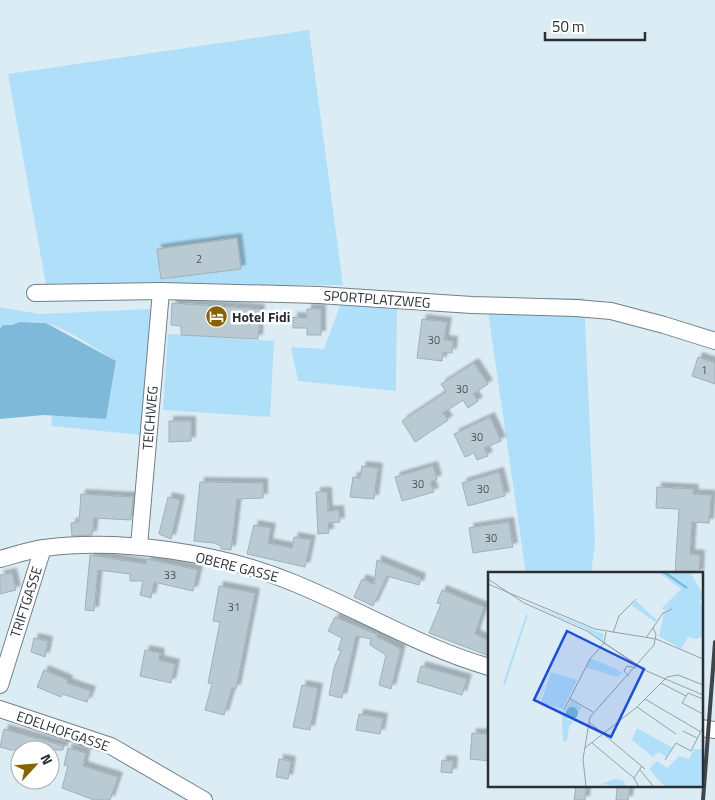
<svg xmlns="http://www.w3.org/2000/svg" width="715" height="800" font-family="'Titillium Web',sans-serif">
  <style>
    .green { fill: #b0dffa }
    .water { fill: #7eb9d9 }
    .building { fill: #bacad2; stroke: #a1b0b9; filter: url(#shadow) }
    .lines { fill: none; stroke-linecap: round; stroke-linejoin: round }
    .minor-casing { stroke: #717f88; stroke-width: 18 }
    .minor { stroke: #fff; stroke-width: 16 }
    .rail { stroke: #3f464a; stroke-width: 4 }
    .labels { text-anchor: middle; stroke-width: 5; stroke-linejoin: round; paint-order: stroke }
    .number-label { font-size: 11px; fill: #4d565b }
    .street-label { font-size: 14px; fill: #292f33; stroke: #fff }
    .poi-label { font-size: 14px; font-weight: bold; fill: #292f33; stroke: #fff; text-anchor: start }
    .inset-river { fill: none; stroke: #7eb9d9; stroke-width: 2.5 }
    .inset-road { fill: none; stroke: #94a0a7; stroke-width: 1 }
    .view { fill: #1d4ed8; fill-opacity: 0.15; stroke: #1d4ed8; stroke-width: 2.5 }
    .inset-edge { fill: none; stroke: #292f33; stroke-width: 2.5 }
  </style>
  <defs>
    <filter id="shadow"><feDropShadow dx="4.5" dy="-4.5" stdDeviation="1" flood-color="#0004"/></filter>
  </defs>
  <rect width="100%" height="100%" fill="#dcecf5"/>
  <g class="green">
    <path d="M309 30 343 285H46L8 74Z"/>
    <path d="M344 295 397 296 396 391 298 381 291 347 324 349Z"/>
    <path d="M486 298H584L595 543 591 574H526Z"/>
    <path d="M0 307 39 314 152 309 141 435 51 426 52 415 106 419 116 361C96 349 68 329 46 323 31 319 17 325 3 325L0 329Z"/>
    <path d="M168 334 274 341 270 417 163 410Z"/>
  </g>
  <path class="water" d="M20 322 46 323 116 361 106 419 44 415 0 419V329L3 325H12Z"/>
  <g class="building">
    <path d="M237 238 241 269 161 279 157 249Z"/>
    <path d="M172 303 260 309 258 339 181 335V326L171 325Z"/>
    <path d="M307 309H321V335H307V328H293V317L307 318Z"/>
    <path d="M422 319 447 322 444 340 453 341 452 353 443 352 442 361 417 358Z"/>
    <path d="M698 357 715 363V384L692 376Z"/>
    <path d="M474 363 488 384 473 394 478 401 468 408 463 400 443 413 448 420 415 442 402 421 446 392 441 384Z"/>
    <path d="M490 417 501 441 484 448 488 456 477 460 474 453 465 457 454 434Z"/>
    <path d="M169 421H191V441L169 442Z"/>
    <path d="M362 466 378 468 374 499 350 497 353 477 360 478Z"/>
    <path d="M433 466 437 479 430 482 434 492 402 501 395 477Z"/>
    <path d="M499 472 505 496 468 506 462 483Z"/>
    <path d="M200 482 263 483V498L237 499 231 550 221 549V546L214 543 194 541Z"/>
    <path d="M657 487 694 489 693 494 711 495 709 523 692 522 690 554 700 555 699 574H675L679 509 656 508Z"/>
    <path d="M316 492H327L328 511 339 510 340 522 328 523 329 533 318 534Z"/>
    <path d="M81 494 133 497 131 520 94 518 92 535 72 536 71 523 79 522Z"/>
    <path d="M168 497 180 500 171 539 159 534Z"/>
    <path d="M509 522 513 547 473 553 469 528Z"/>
    <path d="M254 525 271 528 268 543 292 548 294 537 311 540 305 567 247 554Z"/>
    <path d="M90 555 146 564 147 559 198 570 193 591 154 582 151 598 140 595 143 581H130V574L98 570 94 611 85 610Z"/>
    <path d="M377 560 421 578 419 585 387 576 373 606 354 597 362 579 374 584Z"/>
    <path d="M12 573 16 590 0 594V575Z"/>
    <path d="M219 586 255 593 236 689 232 688 224 715 205 710 212 684 208 683 220 622 213 621Z"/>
    <path d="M442 590 484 607 475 634 489 641V656L429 633 441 604 437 603Z"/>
    <path d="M335 617 378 635 377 637 401 649 391 689 379 685 386 655 370 645 371 639 356 636 342 698 329 695 334 668 341 651 338 650 342 638 328 631Z"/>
    <path d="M34 638 48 641 45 657 31 652Z"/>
    <path d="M145 650 160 653 159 660 175 664 171 683 140 676Z"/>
    <path d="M421 666 467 679 462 695 417 682Z"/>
    <path d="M44 670 68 680 67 683 91 691 87 702 62 694 61 697 37 687Z"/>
    <path d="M302 685 318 688 310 730 293 727Z"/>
    <path d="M359 714 383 718 380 734 356 730Z"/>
    <path d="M4 729 64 746 63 750H11L0 747Z"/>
    <path d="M472 733 489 734V761L470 759Z"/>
    <path d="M68 748 86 753 83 766 118 777 110 800H94L62 788 68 766 64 765Z"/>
    <path d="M279 759 291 761 288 779 276 777Z"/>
    <path d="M442 760 453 761 452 773 441 772Z"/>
    <path d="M576 786H586L585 800H574Z"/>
    <path d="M617 786H630L628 800H616Z"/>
  </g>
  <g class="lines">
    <defs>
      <g id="minor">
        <path d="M35 293 161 291 319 295 472 305 576 308 611 311 664 325 715 341"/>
        <path d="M139 546 161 291"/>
        <path d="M0 559C15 555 29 550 44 548 122 538 222 553 294 583 360 610 420 647 489 667"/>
        <path d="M0 685 43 548"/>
        <path d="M0 709 111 746 204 800"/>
        <path d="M701 728 715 730"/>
      </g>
    </defs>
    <use href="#minor" class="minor-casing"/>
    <use href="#minor" class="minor"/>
    <path class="rail" d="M703 800 715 642"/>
  </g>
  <defs>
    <symbol id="hotel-disc" viewBox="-11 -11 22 22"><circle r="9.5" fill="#876200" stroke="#fff"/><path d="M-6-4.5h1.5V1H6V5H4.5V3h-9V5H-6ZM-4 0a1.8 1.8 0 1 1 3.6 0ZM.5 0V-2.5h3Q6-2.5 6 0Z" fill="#fff"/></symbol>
  </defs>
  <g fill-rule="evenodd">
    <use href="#hotel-disc" x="204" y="304" width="25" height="25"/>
  </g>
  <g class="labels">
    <g class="number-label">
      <text x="199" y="263">2</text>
      <text x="434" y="344">30</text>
      <text x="704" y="374">1</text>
      <text x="462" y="393">30</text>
      <text x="477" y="441">30</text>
      <text x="418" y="488">30</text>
      <text x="483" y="493">30</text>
      <text x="491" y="542">30</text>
      <text x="170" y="579">33</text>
      <text x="234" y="611">31</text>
    </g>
    <g class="street-label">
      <text transform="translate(377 299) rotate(4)" y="5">SPORTPLATZWEG</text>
      <text transform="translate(150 418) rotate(-85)" y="5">TEICHWEG</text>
      <text transform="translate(237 567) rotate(14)" y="5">OBERE GASSE</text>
      <text transform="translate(26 602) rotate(-72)" y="5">TRIFTGASSE</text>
      <text transform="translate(63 731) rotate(19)" y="5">EDELHOFGASSE</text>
    </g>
    <g class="poi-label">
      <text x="232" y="322">Hotel Fidi</text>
    </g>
  </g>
  <g transform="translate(488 572)">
    <rect width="215" height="215" fill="#dcecf5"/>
    <path d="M170 0H202L215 22 212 31 215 35V64L209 67 200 65 193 77 171 64 176 41 181 38 173 37 193 17ZM31 27 115 62V70L98 57ZM148 29 169 48 167 50 143 33ZM38 43H40L17 113 15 112ZM102 86 126 96 134 101 129 105 97 95ZM63 100 89 108 75 137 53 131ZM83 128 94 135 89 143 91 137 78 141 80 148 86 149 81 155 79 169 75 170 74 145ZM149 156 185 176 178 185 170 180 165 185 144 168ZM206 177H215V215H177L161 197 169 189 179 196 191 184 201 187ZM128 207 135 209 138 215 113 212Z" fill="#b0dffa"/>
    <path d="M78 141a6 6 0 1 1 12 0a6 6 0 1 1-12 0Z" fill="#7eb9d9"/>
    <path class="inset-river" d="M176 0 199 16"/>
    <path class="inset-road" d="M0 7 36 31 99 59 154 97 215 123M0 12 107 57 168 67 215 87M125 61 131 44 148 27M158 66 175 41 184 37M116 71 150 93M141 104 136 99 139 94 148 96M173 111 198 124M81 126 105 140M157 127 213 160M215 127 200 121 194 131 215 142M149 135 188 162M76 138 102 87 116 71 118 60M101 150 157 197M195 159 209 166M104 171 146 206M97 176 149 135 179 105 190 103 215 113M177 188 188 171 203 179 215 155M152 198 166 215M98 215 95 187 102 145 166 73 168 62 165 56M151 215 146 206 154 194"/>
    <path class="view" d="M79 59 156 97 123 165 46 128Z"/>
    <rect width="215" height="215" class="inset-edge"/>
  </g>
  <g transform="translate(35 765) rotate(64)"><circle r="24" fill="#ffffff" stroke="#a9acad"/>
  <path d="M0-4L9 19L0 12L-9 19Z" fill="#876200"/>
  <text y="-8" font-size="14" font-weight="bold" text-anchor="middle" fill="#292f33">N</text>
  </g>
  <path d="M545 32v8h100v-8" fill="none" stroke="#292f33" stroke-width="2.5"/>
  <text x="552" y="32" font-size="15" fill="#292f33" stroke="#ffffff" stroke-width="4" paint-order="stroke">50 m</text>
</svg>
